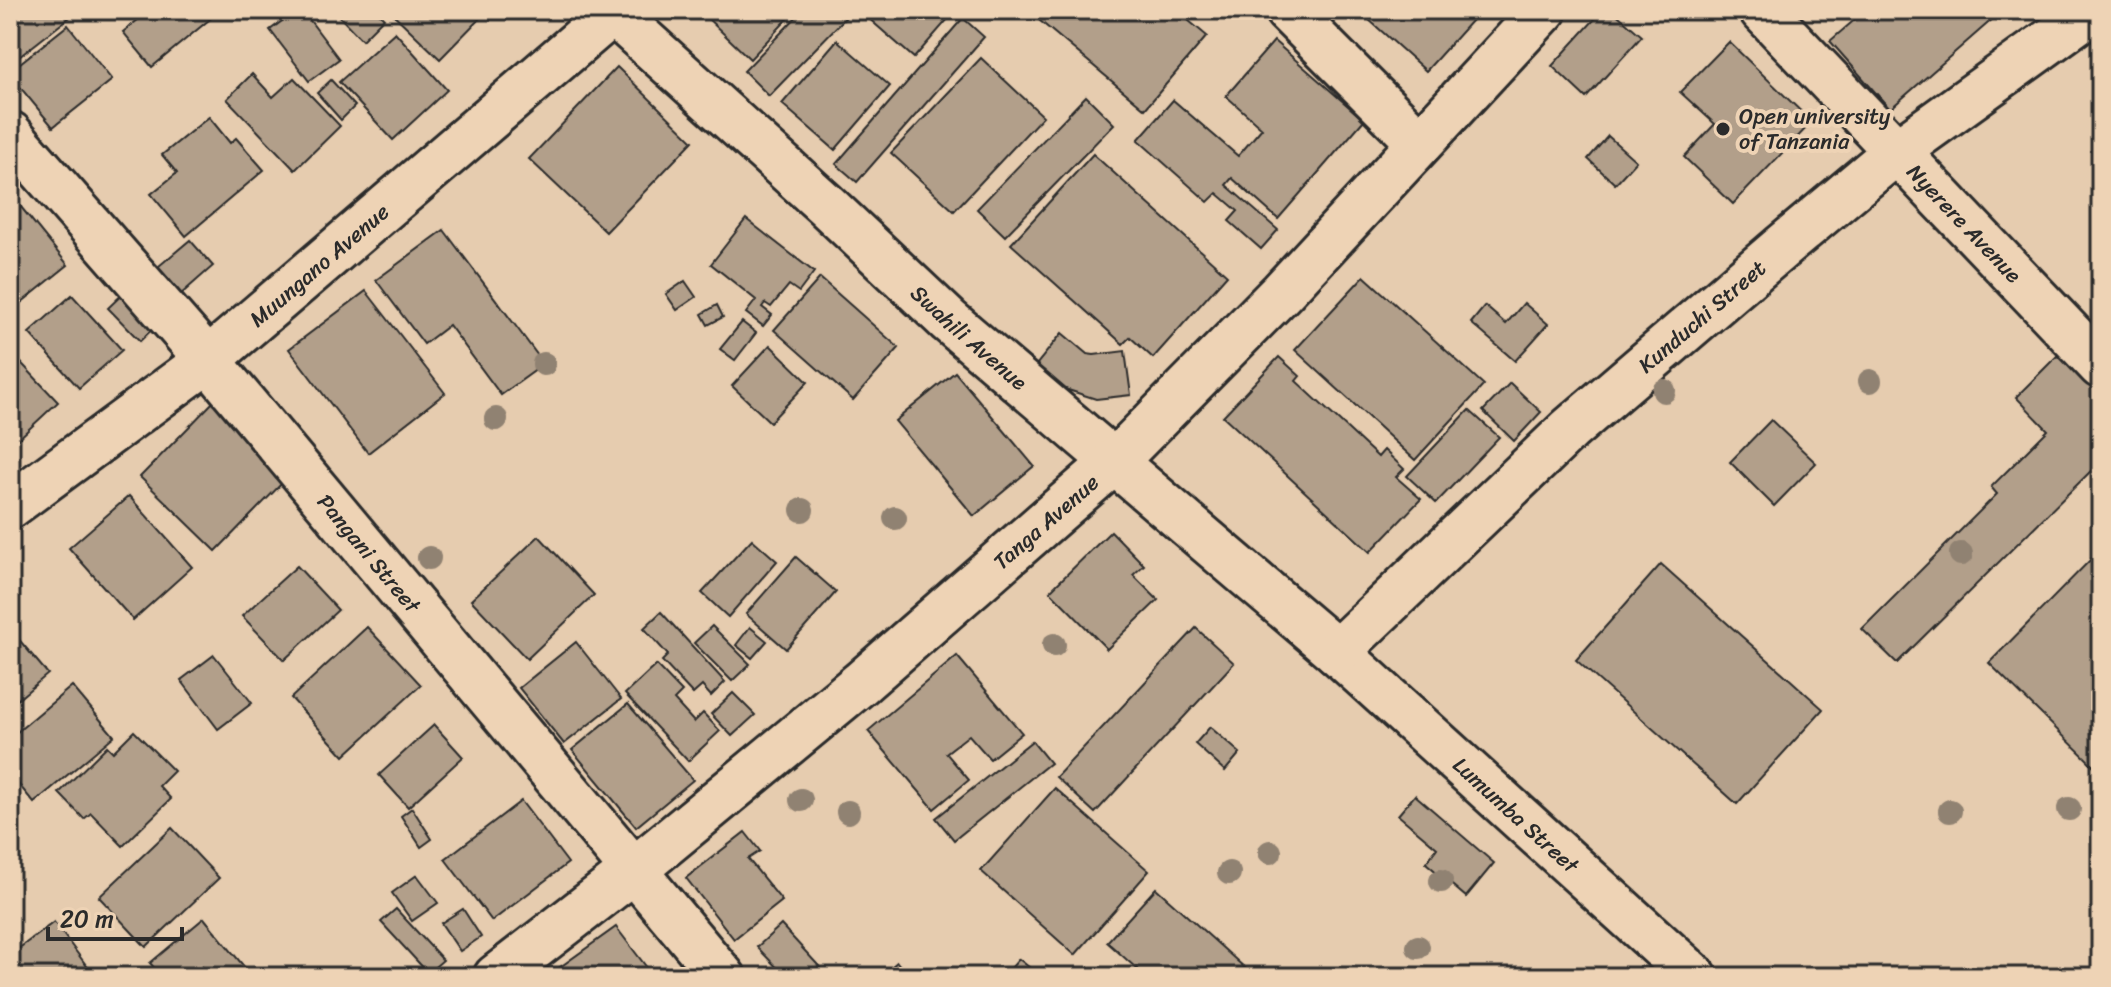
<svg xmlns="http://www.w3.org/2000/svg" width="2111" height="987" font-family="Sriracha,sans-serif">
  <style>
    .building { fill: #b29f8a; stroke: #2b2b2b; stroke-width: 2 }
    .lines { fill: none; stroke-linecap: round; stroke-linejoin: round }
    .minor-casing { stroke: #2b2b2b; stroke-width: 50 }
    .secondary-casing { stroke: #2b2b2b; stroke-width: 50 }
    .minor { stroke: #eed3b5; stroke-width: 44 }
    .secondary { stroke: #eed3b5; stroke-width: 44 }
    .tree { fill: #908272 }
    .poi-dot { fill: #2b2b2b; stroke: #eed3b5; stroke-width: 3 }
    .labels { text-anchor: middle; stroke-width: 8; stroke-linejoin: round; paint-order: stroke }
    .poi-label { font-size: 22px; fill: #2b2b2b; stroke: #eed3b5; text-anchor: start }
    .street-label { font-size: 22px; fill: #2b2b2b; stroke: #eed3b5 }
  </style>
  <rect width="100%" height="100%" fill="#e6ccaf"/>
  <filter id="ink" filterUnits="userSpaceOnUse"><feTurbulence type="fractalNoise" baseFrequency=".0125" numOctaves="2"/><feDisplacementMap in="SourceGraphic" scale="16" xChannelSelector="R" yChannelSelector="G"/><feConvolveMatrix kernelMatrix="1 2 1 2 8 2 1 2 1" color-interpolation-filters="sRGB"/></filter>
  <g filter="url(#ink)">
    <g class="building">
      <path d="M10 10H79L10 64Z"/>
      <path d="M150 10H221L152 67 123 32Z"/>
      <path d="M297 10H302L339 59 309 81 270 30Z"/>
      <path d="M333 10H376L384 18 362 40Z"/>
      <path d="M389 10H488L440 59Z"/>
      <path d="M707 10H796L750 59 703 14Z"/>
      <path d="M803 10H841L847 16 769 96 744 71Z"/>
      <path d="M859 10H939L949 18 914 58Z"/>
      <path d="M1027 10H1176L1207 36 1145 109Z"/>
      <path d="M1358 10H1481L1426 71Z"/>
      <path d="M1603 10H1612L1642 36 1586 98 1552 66Z"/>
      <path d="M1866 10H2003L1890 109 1830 41Z"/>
      <path d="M963 18 984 37 857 182 836 164Z"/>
      <path d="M68 25 112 80 53 127 10 75V71Z"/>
      <path d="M395 32 447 90 393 140 339 82Z"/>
      <path d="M837 40 890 86 835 150 782 104Z"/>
      <path d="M1274 41 1364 120 1278 219 1232 178 1226 185 1278 230 1261 249 1229 221 1238 211 1217 193 1208 202 1138 140 1173 100 1238 156 1262 128 1226 96Z"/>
      <path d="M1729 42 1812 122 1733 204 1684 157 1715 124 1680 92Z"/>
      <path d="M981 58 1043 116 954 211 891 153Z"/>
      <path d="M617 67 693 141 606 232 529 159Z"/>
      <path d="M252 74 273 97 294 78 340 126 295 170 227 99Z"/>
      <path d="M331 80 355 106 341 120 317 93Z"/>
      <path d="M1086 96 1114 124 1005 236 977 209Z"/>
      <path d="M209 117 230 143 236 138 264 170 186 236 151 194 177 173 162 155Z"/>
      <path d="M1608 136 1636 161 1615 184 1588 159Z"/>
      <path d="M1093 154 1227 275 1153 358 1130 337 1123 344 1011 244Z"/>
      <path d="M21 207 68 265 11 311 10 216Z"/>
      <path d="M746 219 814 272 799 292 789 285 771 307 765 303 762 307 772 315 763 326 746 313 756 300 711 264Z"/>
      <path d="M444 230 544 364 501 395 449 325 424 344 376 280Z"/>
      <path d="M190 240 213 266 171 303 147 276Z"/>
      <path d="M1364 276 1484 385 1415 460 1295 350Z"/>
      <path d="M820 278 899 348 853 400 774 330Z"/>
      <path d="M685 281 696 297 677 310 666 294Z"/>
      <path d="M130 287 163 319 140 341 108 308Z"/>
      <path d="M366 291 445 393 368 453 289 349Z"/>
      <path d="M72 295 122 350 79 388 29 333Z"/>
      <path d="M1524 303 1548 324 1515 361 1471 323 1485 306 1506 324Z"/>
      <path d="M717 305 723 317 708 325 702 314Z"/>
      <path d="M742 322 756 333 735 360 720 349Z"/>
      <path d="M1062 333 1087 354 1094 355 1125 351 1131 395 1096 399 1065 389 1036 365Z"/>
      <path d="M770 345 808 382 770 422 732 386Z"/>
      <path d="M10 351 58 402 15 442 10 436Z"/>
      <path d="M2059 354 2101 397V461L1897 663 1862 629 1997 494 1991 487 2048 430 2016 397Z"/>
      <path d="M1279 357 1300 376 1296 381 1378 457 1384 450 1404 469 1396 477 1421 499 1370 552 1223 416Z"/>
      <path d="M955 372 1034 466 974 516 895 421Z"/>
      <path d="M1510 383 1541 412 1514 441 1483 411Z"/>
      <path d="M217 398 293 472 216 551 140 477Z"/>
      <path d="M1469 410 1499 437 1436 503 1407 476Z"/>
      <path d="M1771 420 1816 463 1774 506 1730 462Z"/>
      <path d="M129 496 192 567 133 620 69 548Z"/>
      <path d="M1111 531 1144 565 1133 575 1158 600 1107 649 1050 591Z"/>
      <path d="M539 536 594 595 527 659 471 600Z"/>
      <path d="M752 539 777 561 728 617 702 593Z"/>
      <path d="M2101 549V773L1989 663Z"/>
      <path d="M796 557 836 592 786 649 746 614Z"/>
      <path d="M1661 564 1823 709 1737 804 1576 660Z"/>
      <path d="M297 566 338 610 284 660 242 616Z"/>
      <path d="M661 612 725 682 711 696 702 686 693 694 662 661 668 655 644 628Z"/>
      <path d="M712 626 750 664 732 681 694 643Z"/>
      <path d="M367 627 421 685 344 756 291 698Z"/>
      <path d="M750 627 767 641 752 658 736 645Z"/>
      <path d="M1196 628 1234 663 1095 813 1056 777Z"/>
      <path d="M10 629 48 674 10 706Z"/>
      <path d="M576 642 621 699 564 744 519 688Z"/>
      <path d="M214 655 252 703 218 729 181 680Z"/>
      <path d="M957 656 1022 733 990 759 969 735 946 753 969 780 934 809 868 731Z"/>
      <path d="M656 665 682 692 674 700 694 722 703 713 720 731 688 761 625 694Z"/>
      <path d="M72 686 114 736 34 803 10 774V738Z"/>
      <path d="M733 693 755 715 732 736 711 714Z"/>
      <path d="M628 704 693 780 636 827 572 750Z"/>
      <path d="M434 725 463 757 408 807 379 775Z"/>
      <path d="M1210 727 1240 753 1225 771 1195 744Z"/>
      <path d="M134 731 174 771 159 786 171 799 123 846 91 813 84 819 59 793 107 746 113 752Z"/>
      <path d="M1032 741 1050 763 954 840 936 818Z"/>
      <path d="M1055 788 1149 871 1075 955 981 871Z"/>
      <path d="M1415 795 1494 863 1466 897 1426 863 1437 848 1398 815Z"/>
      <path d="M521 801 568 863 492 921 445 859Z"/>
      <path d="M412 808 432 839 421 847 401 816Z"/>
      <path d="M172 828 219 878 146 947 99 897Z"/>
      <path d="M745 832 760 851 748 859 782 901 734 939 686 878Z"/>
      <path d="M417 875 438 903 412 921 392 893Z"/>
      <path d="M1156 888 1255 977H1146L1107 942Z"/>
      <path d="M396 909 443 960 428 973 381 922Z"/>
      <path d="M463 909 481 937 460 951 441 923Z"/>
      <path d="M204 918 251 975 248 977H209L202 967 189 977H162L150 963Z"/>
      <path d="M54 922 95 977H10V955Z"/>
      <path d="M781 925 829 977H786L757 947Z"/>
      <path d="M616 927 654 977H561L556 970Z"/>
      <path d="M1019 959 1041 977H1008L1005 975Z"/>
      <path d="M897 962 909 977H879Z"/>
    </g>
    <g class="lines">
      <defs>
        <g id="minor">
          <path id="s1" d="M610 10 826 205 949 321 1337 652 1695 977"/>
          <path d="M1287 10 1420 143"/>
          <path id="s2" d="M1762 10 2101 366"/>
          <path id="s3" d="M10 134 208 360 723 977"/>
          <path id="s4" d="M1337 652 1570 429 1782 247 1897 151 2093 10"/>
          <path id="s5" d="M496 977 633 871 861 683 1115 461 1282 292 1544 10"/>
        </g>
        <g id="secondary">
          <path id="s6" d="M10 506 208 360 616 10"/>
        </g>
      </defs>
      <use href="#minor" class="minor-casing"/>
      <use href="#secondary" class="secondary-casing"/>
      <use href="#minor" class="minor"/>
      <use href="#secondary" class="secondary"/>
    </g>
    <g class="tree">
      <circle cx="544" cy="364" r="12"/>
      <circle cx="1870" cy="381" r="12"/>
      <circle cx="1664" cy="391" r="12"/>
      <circle cx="496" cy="419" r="12"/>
      <circle cx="802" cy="510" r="12"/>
      <circle cx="895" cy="518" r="12"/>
      <circle cx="1961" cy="554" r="12"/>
      <circle cx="429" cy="558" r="12"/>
      <circle cx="1054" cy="645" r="12"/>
      <circle cx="801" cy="800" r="12"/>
      <circle cx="2069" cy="809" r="12"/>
      <circle cx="1950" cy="811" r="12"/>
      <circle cx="848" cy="812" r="12"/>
      <circle cx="1270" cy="852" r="12"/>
      <circle cx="1229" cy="873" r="12"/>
      <circle cx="1441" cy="881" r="12"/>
      <circle cx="1418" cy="947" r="12"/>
    </g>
  </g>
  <circle class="poi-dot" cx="1723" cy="129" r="8"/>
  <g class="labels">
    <g class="poi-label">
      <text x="1739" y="124">Open university<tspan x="1739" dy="25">of Tanzania</tspan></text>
    </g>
    <g class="street-label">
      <text dy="8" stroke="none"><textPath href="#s2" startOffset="294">Nyerere Avenue</textPath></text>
      <text dy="8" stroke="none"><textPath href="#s6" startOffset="392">Muungano Avenue</textPath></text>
      <text dy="8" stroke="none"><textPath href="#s4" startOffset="496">Kunduchi Street</textPath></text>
      <text dy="8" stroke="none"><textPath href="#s1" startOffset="486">Swahili Avenue</textPath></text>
      <text dy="8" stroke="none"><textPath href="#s5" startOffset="714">Tanga Avenue</textPath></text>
      <text dy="8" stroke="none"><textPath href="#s3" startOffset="552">Pangani Street</textPath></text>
      <text dy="8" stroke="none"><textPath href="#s1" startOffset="1212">Lumumba Street</textPath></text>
    </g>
  </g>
  <rect width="2111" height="987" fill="none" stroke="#eed3b5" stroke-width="40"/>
  <rect x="20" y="20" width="2071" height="947" fill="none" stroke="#2b2b2b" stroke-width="3" filter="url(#ink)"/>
  <path d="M48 927v12h134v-12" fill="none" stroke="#2b2b2b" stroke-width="4"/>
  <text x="60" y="927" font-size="24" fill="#2b2b2b" stroke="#eed3b5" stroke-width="6" paint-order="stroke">20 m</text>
</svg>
